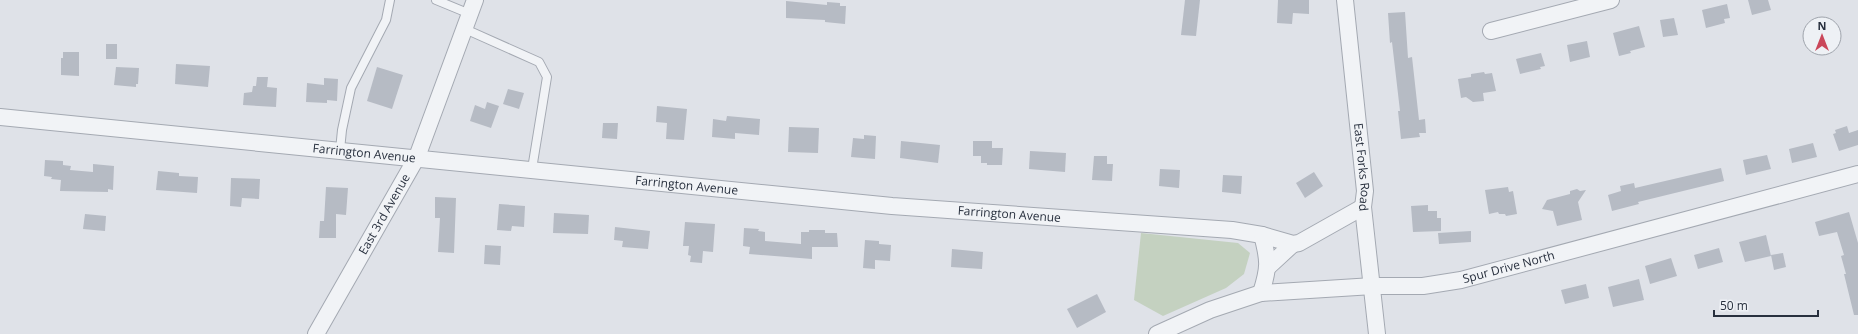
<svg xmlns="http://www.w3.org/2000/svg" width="1858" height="334" font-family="'Open Sans',sans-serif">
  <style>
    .green { fill: #c4d1c0 }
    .building { fill: #b6bbc4 }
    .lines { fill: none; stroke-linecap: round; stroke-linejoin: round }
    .service-casing { stroke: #a4a9b2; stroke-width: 10 }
    .minor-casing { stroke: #a4a9b2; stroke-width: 18 }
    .service { stroke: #f1f3f6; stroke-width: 8 }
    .minor { stroke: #f1f3f6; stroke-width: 16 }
    .labels { text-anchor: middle; stroke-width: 3.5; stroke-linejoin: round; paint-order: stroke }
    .street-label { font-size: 12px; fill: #28303e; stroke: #eef1f5 }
  </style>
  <rect width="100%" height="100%" fill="#dfe2e8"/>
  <path class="green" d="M1141 233 1238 243 1250 253 1244 274 1226 288 1163 316 1134 300Z"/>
  <g class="building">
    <path d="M1185 0H1200L1196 36 1181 35Z"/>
    <path d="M1278 0H1309V14L1293 13 1292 24 1277 23Z"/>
    <path d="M1748 0H1768L1771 10 1752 15Z"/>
    <path d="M786 1 827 5V2L840 3V6H846L845 24 825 22V20L786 18Z"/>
    <path d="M1727 4 1730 18 1724 19 1725 23 1706 28 1702 10Z"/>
    <path d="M1405 12 1408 58 1412 57 1419 120 1425 119 1426 133H1419L1420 137 1401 139 1398 111H1400L1392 42 1390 43 1388 13Z"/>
    <path d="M1674 18 1678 35 1663 37 1660 20Z"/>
    <path d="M1639 26 1645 47 1630 51 1631 53 1619 56 1613 33Z"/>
    <path d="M1587 41 1590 57 1570 62 1567 45Z"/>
    <rect x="106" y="44" width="11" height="15"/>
    <path d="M63 52H79V76L61 75V58H63Z"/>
    <path d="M1541 53 1545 66 1540 67 1541 69 1520 74 1516 59Z"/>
    <path d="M176 64 210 66 208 87 175 84Z"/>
    <path d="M116 67 139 68 138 84H136V87L114 85Z"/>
    <path d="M377 67 403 75 392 109 367 101Z"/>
    <path d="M1484 72 1485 74 1492 73 1496 91 1483 93 1484 101 1473 102 1466 97 1461 98 1458 79 1471 77V74Z"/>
    <path d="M257 77H268L267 87 277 88 276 107 243 105 244 93 252 92 253 86H256Z"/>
    <path d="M324 78 338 79 337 101 327 100V103L306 102 307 83 324 85Z"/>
    <path d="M508 89 524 93 519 109 503 104Z"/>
    <path d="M487 102 499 106 491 128 470 121 475 105 485 109Z"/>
    <path d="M657 106 687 109 684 140 666 139 667 123 656 122Z"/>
    <path d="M727 116 760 119 759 135 735 133V139L712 137 713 119 726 121Z"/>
    <path d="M603 123H618L617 139 602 138Z"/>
    <path d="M1847 126 1849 133 1858 130V145L1839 151 1833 134 1836 133 1835 130Z"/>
    <path d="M789 127 819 128 818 153 788 152Z"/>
    <path d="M864 135 876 136 875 159 851 157 853 138 864 139Z"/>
    <path d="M901 141 940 145 938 163 900 158Z"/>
    <path d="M973 141H992V148H1003L1002 165H987V163H981V156H973Z"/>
    <path d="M1813 143 1817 157 1792 163 1789 149Z"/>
    <path d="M1030 151 1066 153 1065 172 1029 169Z"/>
    <path d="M1767 155 1771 169 1746 175 1743 160Z"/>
    <path d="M1094 156H1107V164H1113L1112 181 1092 180Z"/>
    <path d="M45 160 63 161V165L71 166 70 170 93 172V164L114 166 113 190 108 189V192L60 191 61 180 51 179 52 177 44 176Z"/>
    <path d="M1721 168 1724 181 1638 202 1639 204 1612 211 1608 195 1621 191 1620 186 1634 183 1635 188Z"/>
    <path d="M1160 169 1180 170 1179 188 1159 186Z"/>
    <path d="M158 171 179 173V176L198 177 197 193 156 190Z"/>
    <path d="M1314 172 1323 186 1305 198 1296 183Z"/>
    <path d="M1223 175 1242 176 1241 194 1222 192Z"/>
    <path d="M231 178 260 179 259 199 242 198 241 207 230 206Z"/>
    <path d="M326 187 348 188 346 215 336 214V238H319L320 221H324Z"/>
    <path d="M1508 187 1509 192 1513 191 1517 214 1506 216 1505 214H1499L1498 212 1489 214 1485 190Z"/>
    <path d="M1577 189 1580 191 1586 190 1578 202 1582 220 1557 226 1553 211 1542 209 1547 200 1570 194V191Z"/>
    <path d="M435 197 456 198 454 253 438 252 440 218H435Z"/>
    <path d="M499 204 525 206 524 227 512 226 511 231 497 230Z"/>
    <path d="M1428 205V211H1437V218H1441V231L1413 232 1411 206Z"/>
    <path d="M1849 212 1858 243V315H1854L1844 274H1846L1841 256 1844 255 1837 232 1819 236 1815 222Z"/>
    <path d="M554 213 589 215 588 234 553 233Z"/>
    <path d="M85 214 106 216 105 231 83 229Z"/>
    <path d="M685 222 715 224 713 252 703 251 702 263 690 262 691 256 688 255 689 246H683Z"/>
    <path d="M615 227 650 231 648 249 622 247 623 241 614 240Z"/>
    <path d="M744 228 759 229 758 231 765 232V241L801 244V232H809V230H825V233H837L838 247H812V259L749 254 750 247 743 246Z"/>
    <path d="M1471 231V242L1439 244 1438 233Z"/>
    <path d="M1766 235 1771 256 1745 262 1739 242Z"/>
    <path d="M865 240 879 241V244L891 245 890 261 875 260V269L863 268Z"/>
    <path d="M485 245 501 246 500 265 484 264Z"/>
    <path d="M1719 248 1723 262 1698 269 1694 255Z"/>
    <path d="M952 249 983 252 982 269 951 267Z"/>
    <path d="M1783 253 1786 267 1774 270 1771 255Z"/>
    <path d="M1671 258 1677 276 1650 284 1645 266Z"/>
    <path d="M1639 279 1644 300 1613 307 1608 287Z"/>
    <path d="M1586 284 1589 298 1565 304 1561 290Z"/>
    <path d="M1097 294 1106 312 1077 328 1067 309Z"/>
  </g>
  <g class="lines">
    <defs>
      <g id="service">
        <path d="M436 0 470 14"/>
        <path d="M465 29 539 62 547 77 532 169"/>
        <path d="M340 150 342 130 351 88 386 20 390 0"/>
      </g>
      <g id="minor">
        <path id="s1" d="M1345 0 1365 191 1363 207 1377 334"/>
        <path d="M1491 31 1611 0"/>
        <path id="s2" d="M0 117 892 206 1232 230 1262 235 1293 244 1299 243 1363 207"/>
        <path d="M1268 267 1293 244"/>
        <path d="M1261 293C1269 268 1269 261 1262 235"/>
        <path id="s3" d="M316 334 417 157 475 0"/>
        <path id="s4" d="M1157 334 1210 310 1261 293 1373 286H1423L1461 280 1858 174"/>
      </g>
    </defs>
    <use href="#service" class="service-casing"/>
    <use href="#minor" class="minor-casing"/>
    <use href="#service" class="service"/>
    <use href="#minor" class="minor"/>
  </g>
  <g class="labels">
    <g class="street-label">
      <text dy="4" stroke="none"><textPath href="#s2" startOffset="366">Farrington Avenue</textPath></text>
      <text dy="4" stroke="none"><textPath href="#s1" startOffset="168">East Forks Road</textPath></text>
      <text dy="4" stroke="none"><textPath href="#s2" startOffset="690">Farrington Avenue</textPath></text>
      <text dy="4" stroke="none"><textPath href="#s2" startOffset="1014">Farrington Avenue</textPath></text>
      <text dy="4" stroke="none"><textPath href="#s3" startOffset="138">East 3rd Avenue</textPath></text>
      <text dy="4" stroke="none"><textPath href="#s4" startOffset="362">Spur Drive North</textPath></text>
    </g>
  </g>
  <g transform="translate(1822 36)"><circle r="19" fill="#eef1f5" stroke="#9fa4ac"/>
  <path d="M0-3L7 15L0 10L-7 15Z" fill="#ca475a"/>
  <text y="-6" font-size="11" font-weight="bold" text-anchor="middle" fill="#28303e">N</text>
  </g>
  <path d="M1714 310v6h104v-6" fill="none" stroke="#28303e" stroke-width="2"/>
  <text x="1720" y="310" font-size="12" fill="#28303e" stroke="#eef1f5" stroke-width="3" paint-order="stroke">50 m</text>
</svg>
